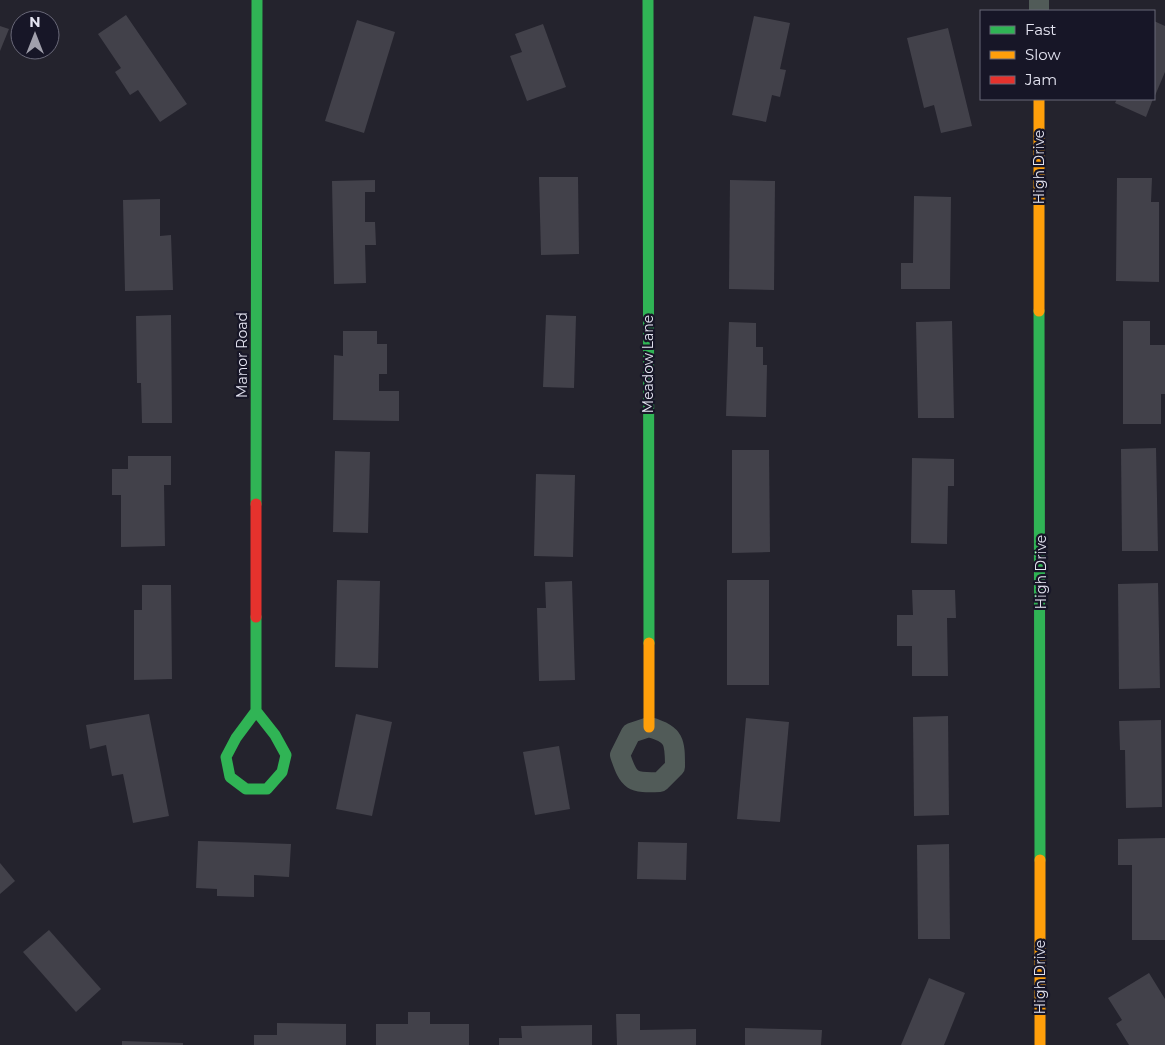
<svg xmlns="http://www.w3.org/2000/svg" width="1165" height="1045" font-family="Montserrat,sans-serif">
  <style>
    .building { fill: #42414a }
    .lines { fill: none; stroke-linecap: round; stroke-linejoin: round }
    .street { stroke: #515b58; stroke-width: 20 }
    .fast { stroke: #30b455; stroke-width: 11 }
    .slow { stroke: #ff9f0a; stroke-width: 11 }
    .jam { stroke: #e5322d; stroke-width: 11 }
    .labels { text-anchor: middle; stroke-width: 4.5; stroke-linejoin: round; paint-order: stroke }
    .street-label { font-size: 14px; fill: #e4e4f1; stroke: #171627 }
  </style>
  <rect width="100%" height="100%" fill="#24232d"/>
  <g class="building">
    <path d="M126 15 187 104 160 122 138 90 130 95 115 72 121 68 98 34Z"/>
    <path d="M754 16 790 23 780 69 786 70 780 97 772 95 766 122 732 115Z"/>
    <path d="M357 20 395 32 364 133 325 121Z"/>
    <path d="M1154 21 1165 26V72L1154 98Z"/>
    <path d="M543 24 566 87 527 101 510 56 522 52 515 34Z"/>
    <path d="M0 26 9 29 0 51Z"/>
    <path d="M948 28 972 126 941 133 934 105 924 108 907 38Z"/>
    <path d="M1117 99H1153L1146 117 1115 103Z"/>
    <path d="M539 177H578L579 254 541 255Z"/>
    <path d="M1117 178H1152L1151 202H1159V282L1116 281Z"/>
    <path d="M375 180V192H365V222H375L376 245H365L366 283 334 284 332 181Z"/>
    <path d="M730 180 775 181 774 290 729 289Z"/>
    <path d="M914 196 951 197 950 289H901V263H913Z"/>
    <path d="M160 199V236L171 235 173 290 125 291 123 200Z"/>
    <path d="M171 315 172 423H142L141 383H137L136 316Z"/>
    <path d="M546 315 576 316 574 388 543 387Z"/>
    <path d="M952 321 954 418H918L916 322Z"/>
    <path d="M1123 321H1150V345H1165V394H1161V424H1123Z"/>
    <path d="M729 322 756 323V347H763V365H767L766 417 726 416Z"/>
    <path d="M343 331H377V344H387V374H379V391H399V421L333 420 334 355 343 356Z"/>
    <path d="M1156 448 1158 551H1122L1121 449Z"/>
    <path d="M732 450H769L770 552 732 553Z"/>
    <path d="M335 451 370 452 368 533 333 532Z"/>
    <path d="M128 456H171V485H164L165 546 121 547V495H112V469H128Z"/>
    <path d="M912 458 954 459V486H948L947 544 911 543Z"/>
    <path d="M536 474 575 475 573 557 534 556Z"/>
    <path d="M337 580 380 581 378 668 335 667Z"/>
    <rect x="727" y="580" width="42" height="105"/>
    <path d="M572 581 575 680 539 681 537 608H546L545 582Z"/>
    <path d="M1158 583 1160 688 1119 689 1118 584Z"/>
    <path d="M142 585H171L172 679 134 680V610H142Z"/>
    <path d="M912 590H955L956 618H947L948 676H912V646H897V615H913Z"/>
    <path d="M149 714 169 816 133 823 123 774 112 776 106 745 90 749 86 725Z"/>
    <path d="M356 714 392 722 372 816 336 809Z"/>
    <path d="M948 716 949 815 914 816 913 717Z"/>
    <path d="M746 718 789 722 780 822 737 819Z"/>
    <path d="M1161 720 1162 807 1126 808 1125 750H1120L1119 721Z"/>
    <path d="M559 746 570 809 535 815 523 752Z"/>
    <path d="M1165 838V940H1132V865H1118V839Z"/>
    <path d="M198 841 291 844 289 877 254 875V897L217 896V889L196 888Z"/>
    <path d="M638 842 687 843 686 880 637 879Z"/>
    <path d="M949 844 950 939H918L917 845Z"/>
    <path d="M0 863 15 881 0 894Z"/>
    <path d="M49 930 101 989 76 1012 23 952Z"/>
    <path d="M1149 973 1165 999V1045H1129L1116 1024 1122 1020 1108 998Z"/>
    <path d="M929 978 965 993 944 1045H901Z"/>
    <path d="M408 1012H430V1024H469V1045H376V1024H408Z"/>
    <path d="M616 1014H640V1030L696 1029V1045H617Z"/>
    <path d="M277 1023 346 1024V1045H254V1035H277Z"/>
    <path d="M592 1025V1045H499V1038H522L521 1026Z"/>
    <path d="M745 1028 822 1030 821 1045H745Z"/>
    <path d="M122 1041 183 1043V1045H122Z"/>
  </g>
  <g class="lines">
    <g class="street">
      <path d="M1039 0V11"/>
      <path d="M649 727C675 734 675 742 675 767L660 782C632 783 629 782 620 755L631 733Z"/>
    </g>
    <g class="fast">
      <path d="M648 0 649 643"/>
      <path d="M1039 311 1040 860"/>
      <path d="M256 504 257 0"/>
      <path d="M256 711 275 735 286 755 282 772 267 789H246L230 777 226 757 236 738 256 711V617"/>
    </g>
    <g class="slow">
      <path d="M1039 99V311"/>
      <path d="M649 643V727"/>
      <path d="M1040 860V1045"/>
    </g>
    <path class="jam" d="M256 617V504"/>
  </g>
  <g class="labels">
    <g class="street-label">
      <text transform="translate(1039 167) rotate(-90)" y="5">High Drive</text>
      <text transform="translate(242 355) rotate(-90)" y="5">Manor Road</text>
      <text transform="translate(648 364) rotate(-90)" y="5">Meadow Lane</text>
      <text transform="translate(1041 572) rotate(-90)" y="5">High Drive</text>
      <text transform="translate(1040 977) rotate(-90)" y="5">High Drive</text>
    </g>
  </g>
  <rect x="980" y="10" width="175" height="90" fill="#171627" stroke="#696878"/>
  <rect x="990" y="26" width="25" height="8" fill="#30b455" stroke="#696878"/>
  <text x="1025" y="35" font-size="15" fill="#e4e4f1">Fast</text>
  <rect x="990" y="51" width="25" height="8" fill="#ff9f0a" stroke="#696878"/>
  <text x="1025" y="60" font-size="15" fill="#e4e4f1">Slow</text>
  <rect x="990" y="76" width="25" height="8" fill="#e5322d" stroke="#696878"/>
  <text x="1025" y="85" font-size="15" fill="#e4e4f1">Jam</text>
  <g transform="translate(35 35)"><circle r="24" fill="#171627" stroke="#696878"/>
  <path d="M0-4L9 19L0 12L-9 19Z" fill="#a1a0ac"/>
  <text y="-8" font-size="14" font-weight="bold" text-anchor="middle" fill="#e4e4f1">N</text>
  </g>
</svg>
